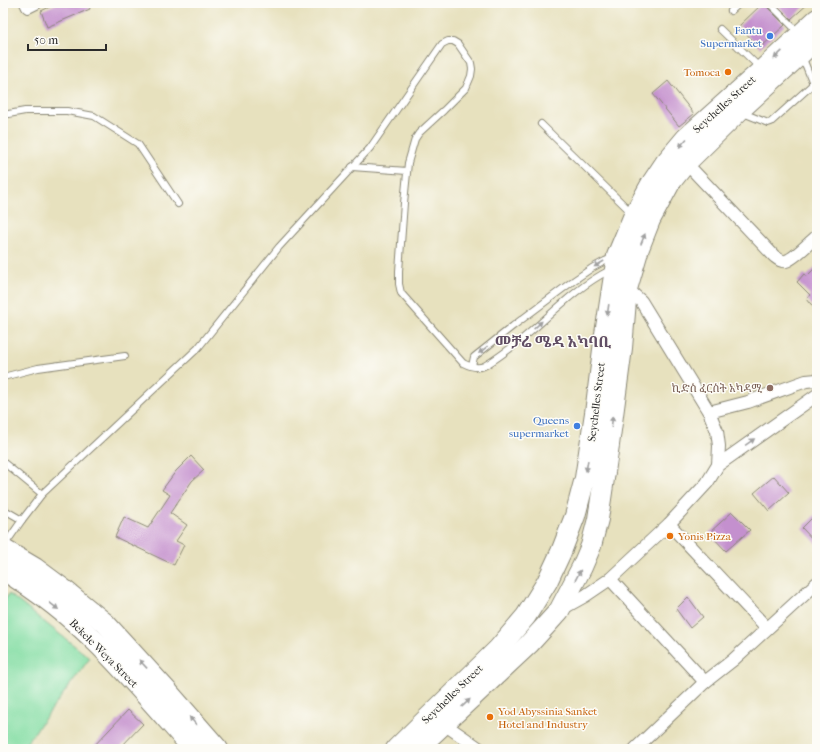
<svg xmlns="http://www.w3.org/2000/svg" width="820" height="752" font-family="'IM FELL French Canon','Noto Serif Ethiopic',serif">
  <style>
    .green { fill: #82dda3; stroke: #568467 }
    .building { fill: #c490ce }
    .lines { fill: none; stroke-linecap: round; stroke-linejoin: round }
    .lane-casing { stroke: #898674; stroke-width: 8 }
    .street-casing { stroke: #898674; stroke-width: 14 }
    .primary-casing { stroke: #898674; stroke-width: 22 }
    .lane { stroke: #fff; stroke-width: 6 }
    .street { stroke: #fff; stroke-width: 12 }
    .primary { stroke: #fff; stroke-width: 20 }
    .oneway { fill: #a0a0a0 }
    .shop-dot { fill: #3f7fe0; stroke: #fdfcf7; stroke-width: 1.5 }
    .food-dot { fill: #e8710a; stroke: #fdfcf7; stroke-width: 1.5 }
    .education-dot { fill: #8d6e63; stroke: #fdfcf7; stroke-width: 1.5 }
    .labels { text-anchor: middle; stroke-width: 3; stroke-linejoin: round; paint-order: stroke }
    .shop-label { font-size: 11px; fill: #366cbe; stroke: #fdfcf7; text-anchor: end }
    .food-label { font-size: 11px; fill: #c56008; stroke: #fdfcf7; text-anchor: start }
    .street-label { font-size: 11px; fill: #2b2b2b; stroke: #fdfcf7 }
    .education-label { font-size: 11px; fill: #785e54; stroke: #fdfcf7; text-anchor: end }
    .district-label { font-size: 15px; font-weight: bold; fill: #614e64; stroke: #fdfcf7 }
  </style>
  <rect width="100%" height="100%" fill="#fdfcf7"/>
  <filter id="ink" filterUnits="userSpaceOnUse"><feTurbulence type="fractalNoise" baseFrequency=".025" numOctaves="2"/><feDisplacementMap in="SourceGraphic" scale="8" xChannelSelector="R" yChannelSelector="G"/><feConvolveMatrix kernelMatrix="1 2 1 2 8 2 1 2 1" color-interpolation-filters="sRGB"/></filter>
  <filter id="wash" filterUnits="userSpaceOnUse"><feTurbulence type="fractalNoise" baseFrequency=".012" numOctaves="4" result="noise"/><feDisplacementMap in="SourceGraphic" scale="16" xChannelSelector="R" yChannelSelector="G"/><feGaussianBlur stdDeviation="0.9" result="paint"/><feColorMatrix in="noise" values="0 0 0 0 0 0 0 0 0 0 0 0 0 0 0 0 0 1.4 0 .05"/><feComposite in="paint" operator="in"/></filter>
  <g filter="url(#wash)">
    <rect width="100%" height="100%" fill="#e7e1be"/>
    <path class="green" d="M9 594 90 658 22 749H3V602Z"/>
    <g id="blocks">
      <g class="building">
        <path d="M58 3H88L90 9 47 27 41 11Z"/>
        <path d="M763 3H765L766 6 785 25 760 48 739 26Z"/>
        <path d="M775 3H809L791 19Z"/>
        <path d="M668 81 694 114 679 126 653 94Z"/>
        <path d="M817 266V312L807 299 810 295 797 282 804 274 807 276Z"/>
        <path d="M191 456 204 470 192 481 170 513 187 525 176 541 184 545 174 565 115 537 124 517 148 528 170 495 162 490 176 471Z"/>
        <path d="M774 476 789 493 769 511 754 493Z"/>
        <path d="M732 512 750 530 726 551 709 533Z"/>
        <path d="M817 513V544L802 528Z"/>
        <path d="M688 597 703 617 690 628 676 609Z"/>
        <path d="M128 710 143 724 119 749H91Z"/>
      </g>
    </g>
  </g>
  <g filter="url(#ink)">
    <use href="#blocks" fill-opacity="0" stroke="#898674" stroke-width="1"/>
    <g class="lines">
      <defs>
        <g id="lane">
          <path d="M769 3 799 33"/>
          <path d="M731 11 740 3"/>
          <path d="M720 29 760 68"/>
          <path d="M743 113 768 123 771 122 812 85V81L802 56"/>
          <path d="M3 115 25 111H67L94 116 138 144 178 204"/>
          <path d="M541 124 631 212"/>
          <path d="M352 167 407 171"/>
          <path d="M472 366 474 357 513 326 573 281 592 268 605 261 612 258"/>
          <path d="M3 377 38 368 125 356"/>
          <path d="M3 462 42 494"/>
          <path d="M3 509 22 520 4 546"/>
          <path d="M22 520 42 494 198 348 279 247 370 148 442 44 448 41H453L458 44 471 63 472 69 471 76 466 88 444 110 419 133 415 139 408 163 404 203 399 271V284L401 293 463 363C469 366 477 369 484 366 492 362 504 353 512 347 545 322 572 289 610 270"/>
        </g>
        <g id="street">
          <path d="M26 3 28 7 36 3"/>
          <path d="M686 163 774 256C778 259 781 262 786 261 794 259 810 242 817 236"/>
          <path d="M624 287 633 294 641 301 709 412 717 431 719 446 718 465"/>
          <path d="M709 412 748 402 806 381 817 380"/>
          <path d="M669 524 767 628"/>
          <path d="M610 579 705 682"/>
          <path d="M560 610 585 596 610 579 669 524 707 483 718 465 817 395"/>
          <path d="M444 724 480 749"/>
          <path d="M635 749 705 682 733 660 817 583"/>
        </g>
        <g id="primary">
          <path d="M3 549 35 568 62 588 105 623 169 693 218 749"/>
          <path d="M3 570C38 591 72 618 101 647 133 680 163 715 193 749"/>
          <path d="M396 749 498 649 526 616 547 582 561 552 575 516 585 478 595 413 605 334 617 256 634 215 651 184 665 163 686 138 762 70 817 19"/>
          <path d="M417 749 529 644 559 611 582 567 591 546 598 519 609 445 622 348 627 289 639 248 650 220 670 183 686 163 739 111 817 39"/>
        </g>
      </defs>
      <use href="#lane" class="lane-casing"/>
      <use href="#street" class="street-casing"/>
      <use href="#primary" class="primary-casing"/>
      <use href="#lane" class="lane"/>
      <use href="#street" class="street"/>
      <use href="#primary" class="primary"/>
    </g>
    <defs><path id="oneway-solid" d="M-6-.8H1V-3.2L6.5 0L1 3.2V.8H-6Z"/></defs>
    <g class="oneway">
      <use href="#oneway-solid" transform="translate(778 55) rotate(137)"/>
      <use href="#oneway-solid" transform="translate(683 143) rotate(131)"/>
      <use href="#oneway-solid" transform="translate(643 239) rotate(-68)"/>
      <use href="#oneway-solid" transform="translate(599 264) rotate(150)"/>
      <use href="#oneway-solid" transform="translate(608 310) rotate(98)"/>
      <use href="#oneway-solid" transform="translate(538 325) rotate(-43)"/>
      <use href="#oneway-solid" transform="translate(483 350) rotate(141)"/>
      <use href="#oneway-solid" transform="translate(612 422) rotate(-83)"/>
      <use href="#oneway-solid" transform="translate(750 442) rotate(-35)"/>
      <use href="#oneway-solid" transform="translate(587 466) rotate(99)"/>
      <use href="#oneway-solid" transform="translate(578 575) rotate(-62)"/>
      <use href="#oneway-solid" transform="translate(54 606) rotate(38)"/>
      <use href="#oneway-solid" transform="translate(143 664) rotate(-133)"/>
      <use href="#oneway-solid" transform="translate(466 703) rotate(-43)"/>
      <use href="#oneway-solid" transform="translate(193 721) rotate(-131)"/>
    </g>
  </g>
  <g class="shop-dot">
    <circle cx="770" cy="36" r="4"/>
    <circle cx="577" cy="426" r="4"/>
  </g>
  <g class="food-dot">
    <circle cx="728" cy="72" r="4"/>
    <circle cx="670" cy="536" r="4"/>
    <circle cx="490" cy="717" r="4"/>
  </g>
  <circle class="education-dot" cx="770" cy="388" r="4"/>
  <g class="labels">
    <g class="shop-label">
      <text x="762" y="34">Fantu<tspan x="762" dy="13">Supermarket</tspan></text>
      <text x="569" y="424">Queens<tspan x="569" dy="13">supermarket</tspan></text>
    </g>
    <g class="food-label">
      <text x="720" y="76" text-anchor="end">Tomoca</text>
      <text x="678" y="540">Yonis Pizza</text>
      <text x="498" y="715">Yod Abyssinia Sanket<tspan x="498" dy="13">Hotel and Industry</tspan></text>
    </g>
    <g class="street-label">
      <text transform="translate(724 104) rotate(-42)" y="4">Seychelles Street</text>
      <text transform="translate(596 402) rotate(-83)" y="4">Seychelles Street</text>
      <text transform="translate(104 653) rotate(45)" y="4">Bekele Weya Street</text>
      <text transform="translate(452 694) rotate(-44)" y="4">Seychelles Street</text>
    </g>
    <g class="education-label">
      <text x="762" y="392">ኪድስ ፈርስት አካዳሚ</text>
    </g>
    <g class="district-label">
      <text x="553" y="347">መቻሬ ሜዳ አካባቢ</text>
    </g>
  </g>
  <rect width="820" height="752" fill="none" stroke="#fdfcf7" stroke-width="16"/>
  <path d="M28 44v6h78v-6" fill="none" stroke="#2b2b2b" stroke-width="2"/>
  <text x="34" y="44" font-size="12" fill="#2b2b2b" stroke="#fdfcf7" stroke-width="3" paint-order="stroke">50 m</text>
</svg>
